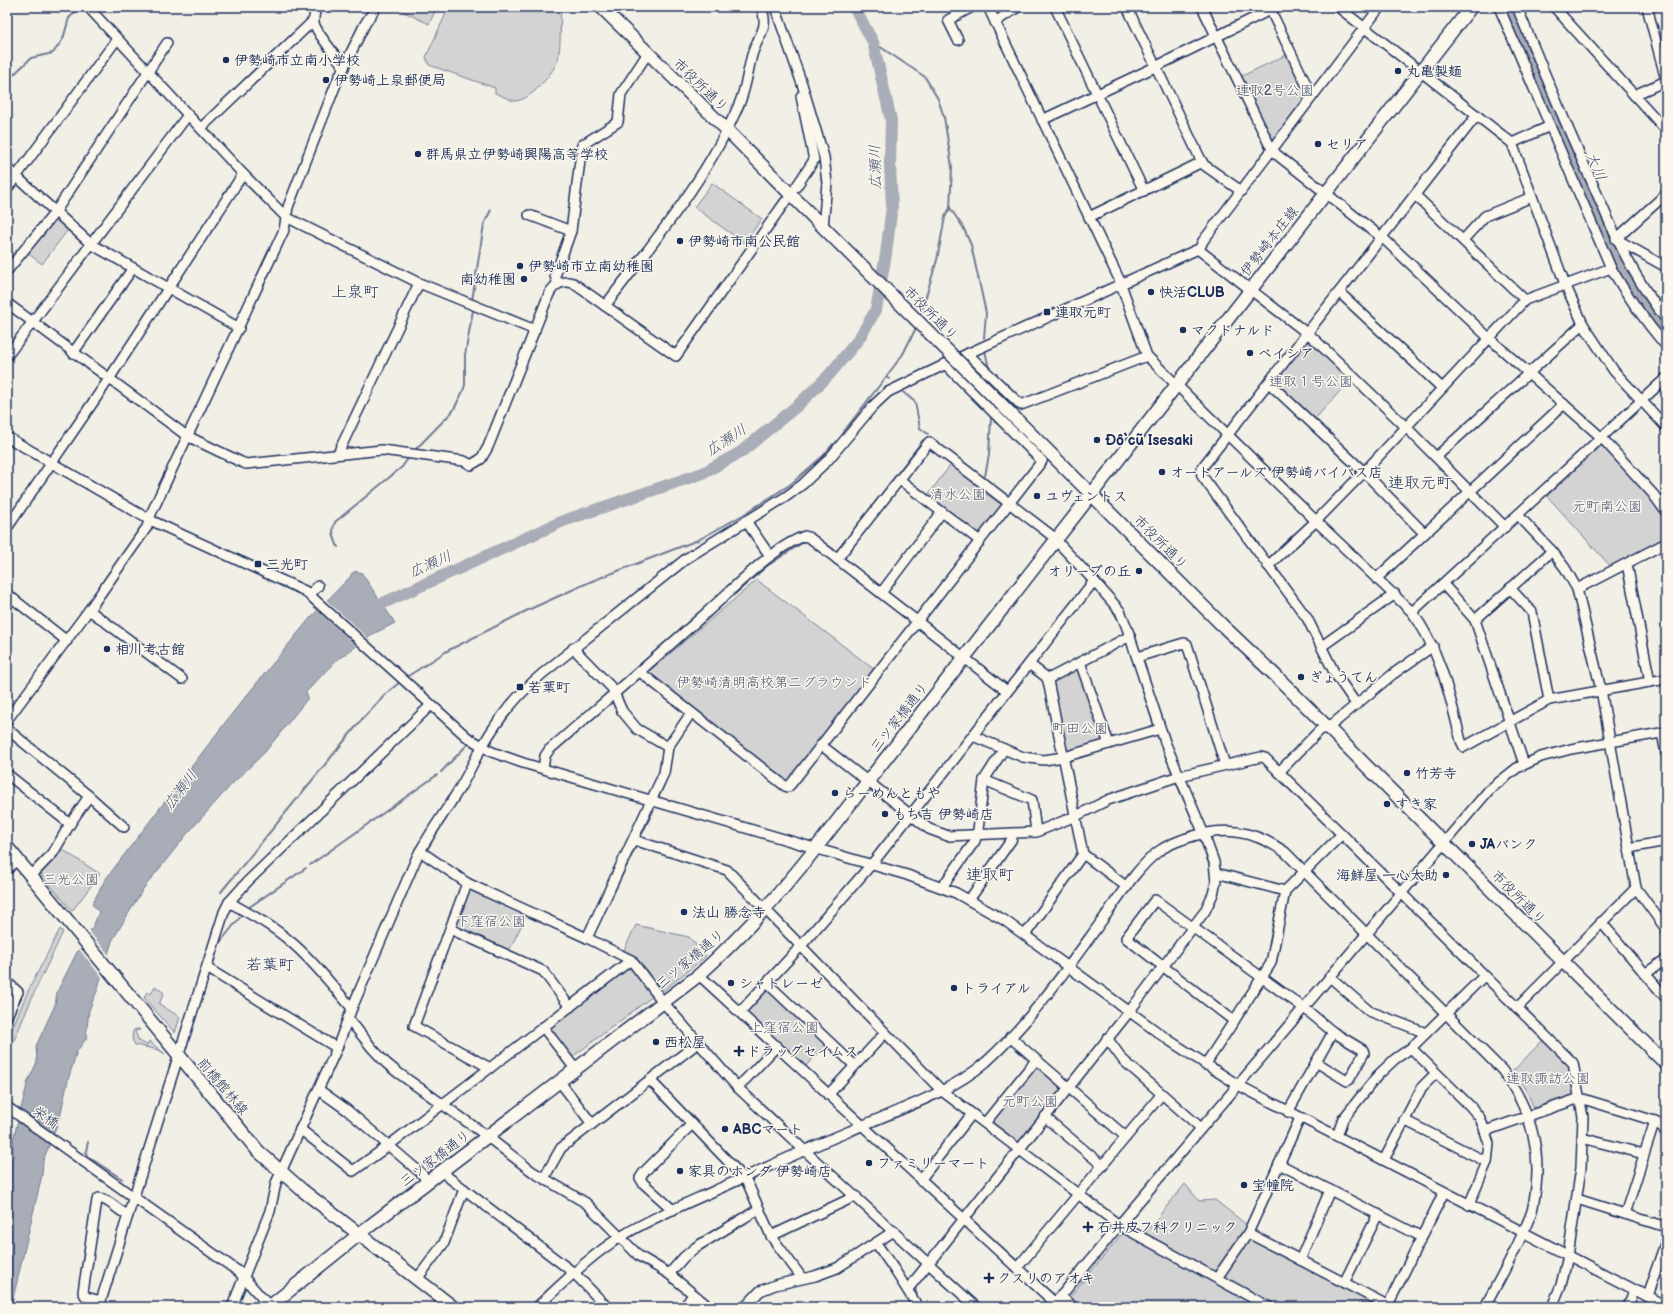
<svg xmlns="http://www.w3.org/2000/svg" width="1673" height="1314" font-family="'Balsamiq Sans','Klee One',sans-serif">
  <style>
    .green { fill: #d2d3d2; stroke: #768198 }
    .water { fill: #a9adb7; stroke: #707b93 }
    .pier { fill: #f2efe6 }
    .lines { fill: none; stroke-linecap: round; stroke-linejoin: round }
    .stream { stroke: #707b93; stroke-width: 2 }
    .river { stroke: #a9adb7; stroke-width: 12 }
    .minor-casing { stroke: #1b2f5e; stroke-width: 12 }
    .major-casing { stroke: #1b2f5e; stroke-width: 15 }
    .minor { stroke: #fbf7ec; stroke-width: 9 }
    .major { stroke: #fbf7ec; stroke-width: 12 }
    .major-bridge-casing { stroke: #1b2f5e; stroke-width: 15; stroke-linecap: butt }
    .major-bridge { stroke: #fbf7ec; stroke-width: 12 }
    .poi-dot { fill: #1b2f5e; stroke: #fbf7ec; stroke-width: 1.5 }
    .labels { text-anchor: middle; stroke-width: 3; stroke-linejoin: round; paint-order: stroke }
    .poi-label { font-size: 14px; font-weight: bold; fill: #1b2f5e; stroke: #fbf7ec; text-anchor: start }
    .street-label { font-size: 14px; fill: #1b2f5e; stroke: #fbf7ec }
    .park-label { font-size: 14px; fill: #49587b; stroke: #fbf7ec }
    .water-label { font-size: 15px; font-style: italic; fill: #465579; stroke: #fbf7ec }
    .quarter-label { font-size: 16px; fill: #1b2f5e; stroke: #fbf7ec }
  </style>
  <rect width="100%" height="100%" fill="#f2efe6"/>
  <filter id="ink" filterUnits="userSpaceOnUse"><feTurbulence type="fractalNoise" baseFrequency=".025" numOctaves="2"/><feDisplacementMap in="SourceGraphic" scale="8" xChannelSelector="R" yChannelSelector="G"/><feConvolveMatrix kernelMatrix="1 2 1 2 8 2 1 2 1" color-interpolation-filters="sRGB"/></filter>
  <g filter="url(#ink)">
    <g class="green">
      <path d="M399 7H437L429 24 398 9Z"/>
      <path d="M449 7H561C560 20 561 49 558 59 554 73 530 101 515 101 509 100 501 95 495 93V88L429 65 426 57Z"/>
      <path d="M1288 54 1307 94V98L1274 141H1270L1240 77Z"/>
      <path d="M712 183 762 219 744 243 694 207Z"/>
      <path d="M56 216 70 227 42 264 26 252Z"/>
      <path d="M1306 340H1310L1351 379 1314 420 1277 385 1276 380Z"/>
      <path d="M1601 446H1604C1619 463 1661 504 1666 524 1667 529 1666 535 1666 540L1612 568 1547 496Z"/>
      <path d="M952 463 981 485V490L1003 506 980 535H978L927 496Z"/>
      <path d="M757 580 875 670 788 781 785 782 649 675 648 672Z"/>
      <path d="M1077 667 1079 669 1105 739 1102 742 1069 752 1066 751 1052 683 1054 679Z"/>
      <path d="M60 848 100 874 72 911 41 874V871Z"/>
      <path d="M470 888 524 913 526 916 510 949 507 951 456 928 454 924 467 889Z"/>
      <path d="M636 925 689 937 706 956 663 991 635 956 624 950Z"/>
      <path d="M60 929 63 932 34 993 7 1057V1040L28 991Z"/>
      <path d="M629 964 653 996 571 1058 548 1028Z"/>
      <path d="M155 986 164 993 159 1004 180 1017 175 1033 144 998 147 992 151 994Z"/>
      <path d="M764 990H768L826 1044 804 1068 747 1014 746 1011Z"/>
      <path d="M135 1029H139L140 1030 135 1031 139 1041 147 1045 149 1041 165 1054 159 1050 135 1045 132 1039 133 1031Z"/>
      <path d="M1544 1039 1570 1066 1576 1096 1535 1111 1525 1087 1513 1071Z"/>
      <path d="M1034 1067H1037L1061 1088V1091L1020 1142 1018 1143 991 1123V1121Z"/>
      <path d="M1185 1184 1199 1201 1215 1200 1247 1225 1244 1234 1217 1273 1145 1233Z"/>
      <path d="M1125 1234 1259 1307H1078L1068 1299 1121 1235Z"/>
      <path d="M1250 1238 1381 1307H1280L1223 1276Z"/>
    </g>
    <path class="water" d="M356 571 359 573 361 572 395 623 373 634 336 661 306 692 308 698 265 752 232 784 187 834 143 889 112 941 97 991 89 1010 86 1039 77 1051 68 1080 60 1117 43 1161 42 1175 11 1307H7V1197L10 1190 8 1166 13 1157V1140L28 1081 37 1062 36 1046 55 1005 57 992 76 954 93 926 99 912 92 904 105 880 234 711 311 617 351 576V574Z"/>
    <g class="pier">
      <path d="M326 600 369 639 358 648 316 609Z"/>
      <path d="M88 930 110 956 103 979 78 948Z"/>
    </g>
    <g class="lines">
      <g class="stream">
        <path d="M873 42 925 77 938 99 944 117 952 167 950 208 963 227 971 245 986 313 984 338"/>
        <path d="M7 81 31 58 53 53 63 39 69 18 80 7"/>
        <path d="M472 301 484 224 491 210"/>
        <path d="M920 316 937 260 945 217 950 208"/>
        <path d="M985 350 989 369"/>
        <path d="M889 379 886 377 903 354 917 326"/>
        <path d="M903 392 915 402 920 428 928 434"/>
        <path d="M844 431 886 377"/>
        <path d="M414 451 453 411 463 391 465 385V355L473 310"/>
        <path d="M985 476 989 455 991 418"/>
        <path d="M868 512 923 440"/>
        <path d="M1032 526 1046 537"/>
        <path d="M855 528 861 521"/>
        <path d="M824 543 836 551 839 549"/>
        <path d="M338 547C334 537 331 532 335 522L402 467 409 457"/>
        <path d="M1110 606 1119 621"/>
        <path d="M688 635 767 566 802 543"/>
        <path d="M405 678 447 651 528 610 592 581 698 540 743 515 791 484 824 455 833 444"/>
        <path d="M1139 679 1155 728"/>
        <path d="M646 683 684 712"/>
        <path d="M1156 732 1172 772"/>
        <path d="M441 772 468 744"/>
        <path d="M1176 782 1194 823"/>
        <path d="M660 794 668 775 671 755"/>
        <path d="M639 840 654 809"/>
        <path d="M1201 841 1210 867"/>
        <path d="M310 865 437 775"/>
        <path d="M221 892 363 718 388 692 400 682"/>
        <path d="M248 908 306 868"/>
        <path d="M600 921 637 844"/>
        <path d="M1200 926 1215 902 1217 894"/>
        <path d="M213 965 218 945 241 916"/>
        <path d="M1168 967 1193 935"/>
        <path d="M1147 996 1164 973"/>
        <path d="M1056 1111 1068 1096"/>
        <path d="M88 1142 86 1151 87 1156 122 1179"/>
        <path d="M1027 1147 1046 1123"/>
        <path d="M139 1195 166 1109"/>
        <path d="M971 1218 1019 1158"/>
        <path d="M940 1257 963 1228"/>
        <path d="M915 1287 917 1296 923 1307"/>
      </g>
      <g class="river">
        <path d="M1509 7 1553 106 1597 213 1616 253 1630 282 1647 308 1666 330"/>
        <path d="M368 610 563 521 703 473 741 452 798 405 829 375 858 340 876 310 886 254 892 206 890 165 891 120 873 42 854 7"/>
      </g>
      <defs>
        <g id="minor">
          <path d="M88 7 243 174 286 217 419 283 535 330"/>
          <path d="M316 7C315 12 313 18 314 23 317 35 337 55 344 68"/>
          <path d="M775 7 802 84 824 157 827 183 823 227"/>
          <path d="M988 7 1119 279 1147 356 1316 521 1412 612C1440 649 1450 697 1461 741L1464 747 1549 700 1666 679"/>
          <path d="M1055 7 1144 191"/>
          <path d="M1127 7 1200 158 1204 165 1241 191"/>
          <path d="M1202 7 1269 144 1276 154 1385 240 1489 338 1602 438 1653 494 1666 512"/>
          <path d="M1269 7 1309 90 1313 95"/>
          <path d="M1338 7 1512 143 1565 284 1583 324 1614 371 1666 427"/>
          <path d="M1499 7 1550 126"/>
          <path d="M1517 7C1541 65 1565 123 1591 180 1613 231 1631 275 1666 319"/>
          <path d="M1554 7 1666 130"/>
          <path d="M1647 7 1666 80"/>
          <path d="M995 22 1018 7"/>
          <path d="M958 40 948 20 972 7"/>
          <path d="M1634 95 1666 81"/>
          <path d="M1042 120 1155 67 1276 7"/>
          <path d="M201 128 314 20"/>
          <path d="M1512 143 1550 126 1611 268C1627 296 1645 321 1666 346"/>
          <path d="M7 168 91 244 239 328"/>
          <path d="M796 187 814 160 801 96"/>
          <path d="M7 189 117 39"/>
          <path d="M1666 194 1616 239 1666 267"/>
          <path d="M1415 195 1525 300"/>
          <path d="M529 215 571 231"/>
          <path d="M1089 217 1202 162"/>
          <path d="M1463 240 1485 216 1532 197"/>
          <path d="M1199 250 1203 241 1380 7"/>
          <path d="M7 271 56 211 167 43"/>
          <path d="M558 284 555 276 571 231 582 145 618 122 621 94 648 53"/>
          <path d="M1339 292 1442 388"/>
          <path d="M7 303 187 436 241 462 246 464 382 450 464 461 471 465 481 459 488 447 549 294C554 284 563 280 573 283L676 356 785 202"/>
          <path d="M605 306C654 241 708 178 740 102 746 87 748 70 752 55 758 35 770 28 761 7"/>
          <path d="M1658 309 1666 302"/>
          <path d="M73 353 133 268"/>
          <path d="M969 353 972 358 1021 405 1147 356"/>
          <path d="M7 356 188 115"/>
          <path d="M1269 383 1364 472 1424 533"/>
          <path d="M7 437 150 520 305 591 467 737 492 752 523 763 907 875 956 893 1004 920 1167 1039 1238 1085 1666 1306"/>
          <path d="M339 454 340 449 419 283"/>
          <path d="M1436 457 1583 324"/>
          <path d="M900 480 980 541"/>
          <path d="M1518 515 1552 551 1565 568 1577 589 1601 690 1636 888 1666 929"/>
          <path d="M746 521 770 556"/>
          <path d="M7 528 109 379 243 174"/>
          <path d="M837 559 929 442 1051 535 1094 581 1120 611 1127 628 1165 742 1203 832 1214 862 1216 882 1213 894 1205 911 1129 1012 908 1289"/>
          <path d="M1627 564 1650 682"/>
          <path d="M1268 566 1316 521 1364 472 1525 300 1611 268"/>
          <path d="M1377 578 1564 404"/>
          <path d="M1443 584 1475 620 1524 764"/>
          <path d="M1510 588 1532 612 1549 700"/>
          <path d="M1577 589 1666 543"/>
          <path d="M881 593 942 512"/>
          <path d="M7 594 67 641"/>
          <path d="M309 595 318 586"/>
          <path d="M89 610 182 679"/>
          <path d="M1412 612 1666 378"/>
          <path d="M1475 620 1552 551"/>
          <path d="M1322 646 1395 594"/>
          <path d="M573 648 612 688 622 711 637 729 668 747"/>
          <path d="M1137 657 1184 643 1187 644 1225 765"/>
          <path d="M1080 662 1109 744"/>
          <path d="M1029 664 1046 677 1048 681 1083 854 1127 887"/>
          <path d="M640 672 785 786 788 787 791 784 1042 461 945 364"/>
          <path d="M1048 679 1130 636"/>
          <path d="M1356 704 1334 672 1307 618 1202 476 1201 469 1477 115"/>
          <path d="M7 720 89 610 147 527 151 514 284 230 288 207 338 79 365 24 376 7"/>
          <path d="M7 729 89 796 124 827"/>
          <path d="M1662 733 1666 754"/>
          <path d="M973 736 1023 757 1044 760 1064 757 1160 729"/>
          <path d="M821 745 929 829 948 836 1036 832 1076 816 1108 800 1179 776 1261 757 1265 758 1573 1063 1583 1117 1581 1168 1568 1256 1561 1285 1552 1307"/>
          <path d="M543 768 545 756 549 750C602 704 655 659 707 612 733 589 773 547 805 536L810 538 1007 691"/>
          <path d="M1279 772 1319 731 1334 723 1393 674 1433 646"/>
          <path d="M7 774 70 824"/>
          <path d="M984 780 1032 800 1036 832"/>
          <path d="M634 840 727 870 942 1091 1119 1225 1269 1307"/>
          <path d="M1629 848 1666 841"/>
          <path d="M420 851 467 883 587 938 631 960 663 1002 737 1087 804 1150 976 1307"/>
          <path d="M7 870 17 859"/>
          <path d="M1216 873 1285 891"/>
          <path d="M31 876 53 853 70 824 89 796"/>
          <path d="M467 883 414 1026 490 1068"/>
          <path d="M942 887 975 841 978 830 984 780 1004 749"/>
          <path d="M969 900 1012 839V834"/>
          <path d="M229 902C250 914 273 926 291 942 314 961 332 986 352 1008"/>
          <path d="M1601 922 1666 998"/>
          <path d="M450 929 543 971 570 1007"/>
          <path d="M1025 935 1083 854"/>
          <path d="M587 938 664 773 668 747 691 713"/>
          <path d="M207 968 337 1048"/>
          <path d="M1645 974 1666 959"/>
          <path d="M699 975 1055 1303"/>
          <path d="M1330 977 1369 1011 1426 1033"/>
          <path d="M7 982 18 992 7 1016"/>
          <path d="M767 983 854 1065"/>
          <path d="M1517 1008 1636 888"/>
          <path d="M740 1012 800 947 876 859 1094 581"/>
          <path d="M348 1018 372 1048 386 1063 397 1072 480 1131 533 1172 586 1203 639 1256 669 1274 709 1307"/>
          <path d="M1234 1021 1126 938 1155 900 1304 1008 1333 1032 1363 1050 1364 1053 1349 1080 1347 1081 1316 1062"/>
          <path d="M543 1027 576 1070"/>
          <path d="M1010 1037 1126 1137"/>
          <path d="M1107 1038 1123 1060 1201 1128"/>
          <path d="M1411 1048 1470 1106 1480 1118 1485 1131 1489 1144 1487 1162 1469 1205"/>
          <path d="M1205 1065 1234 1021 1271 963 1285 891 1342 834"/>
          <path d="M650 1080 744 1178 748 1184 771 1236 802 1278"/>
          <path d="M560 1082 592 1124"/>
          <path d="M737 1087 745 1080 776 1047"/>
          <path d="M319 1090 347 1110 422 1174 428 1182"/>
          <path d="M828 1095 885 1033"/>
          <path d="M7 1107 239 1272 270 1307"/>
          <path d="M1288 1112 1333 1032"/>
          <path d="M1045 1117 1103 1166"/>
          <path d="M1404 1120 1487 1162"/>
          <path d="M985 1123 1036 1060"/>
          <path d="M300 1129 353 1171 388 1146 631 960"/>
          <path d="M1485 1131 1580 1098 1655 1121 1666 1132"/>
          <path d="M1337 1136 1343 1119 1378 1075 1395 1059 1411 1048 1484 976"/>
          <path d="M1582 1138 1644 1154"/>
          <path d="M1384 1160 1422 1087 1436 1073"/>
          <path d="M1279 1164 1422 1237"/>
          <path d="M443 1171 448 1177 574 1273 607 1307"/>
          <path d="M544 1178 561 1148 698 1043"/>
          <path d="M920 1180 972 1114"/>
          <path d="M1577 1199 1666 1227"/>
          <path d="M673 1210 643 1183 640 1178 644 1172 692 1124"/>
          <path d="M1625 1214 1655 1121"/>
          <path d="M1248 1233 1391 1307"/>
          <path d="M771 1236 856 1196"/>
          <path d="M876 1243 894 1269 918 1307"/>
          <path d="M1300 1260 1330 1190"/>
          <path d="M1017 1268 1161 1095"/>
          <path d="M669 1274 684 1257 696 1247 759 1209"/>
          <path d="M1217 1278 1248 1233 1300 1118"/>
          <path d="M417 1279 444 1243 464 1189"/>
          <path d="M1344 1283 1378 1214"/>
          <path d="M1060 1296 1073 1307"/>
          <path d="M1647 1296 1666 1241"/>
          <path d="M101 1301 86 1297 83 1292 97 1200 99 1198C109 1199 118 1211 128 1215"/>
          <path d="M99 1307 224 912 229 902 248 881 431 705"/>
          <path d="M232 1307 270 1211 276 1183 337 1048 352 1008 416 859C428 835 444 814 458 791 467 777 473 762 482 747 497 720 518 694 542 674L687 558 787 496 803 484 828 460 873 406 888 392 969 353 1196 250H1199L1312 337 1406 427 1505 527"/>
          <path d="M537 1307C564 1282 591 1255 622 1236 651 1218 683 1205 714 1191 759 1171 804 1150 850 1131 894 1111 949 1094 986 1062 1030 1022 1066 970 1101 922 1117 900 1137 867 1159 851 1167 845 1176 842 1184 839 1222 826 1252 829 1285 852L1502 1070C1527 1104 1541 1143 1536 1187 1535 1195 1534 1203 1532 1211 1520 1244 1501 1276 1485 1307"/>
          <path d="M684 1307 693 1295"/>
          <path d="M745 1307 760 1291 775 1285 815 1276 837 1268 894 1231"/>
          <path d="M1052 1307 1119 1225 1489 790 1517 768 1541 757 1571 749 1666 732"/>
          <path d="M1387 1307 1444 1192"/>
          <path d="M1628 1307 1634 1290"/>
        </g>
        <g id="major">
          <path d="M601 7 727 130 826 230"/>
          <path d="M1002 405 1222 625 1277 677 1666 1064"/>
          <path d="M7 847 258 1151 302 1190 453 1307"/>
          <path d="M269 1307 367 1228 699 975C742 936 780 894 816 848L1471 7"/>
        </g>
      </defs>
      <use href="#minor" class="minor-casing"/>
      <use href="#major" class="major-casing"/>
      <use href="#minor" class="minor"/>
      <use href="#major" class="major"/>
      <defs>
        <path id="major-bridge" d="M826 230 1002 405"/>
      </defs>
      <use href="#major-bridge" class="major-bridge-casing"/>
      <use href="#major-bridge" class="major-bridge"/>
    </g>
  </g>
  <g class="poi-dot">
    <circle cx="226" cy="60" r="4"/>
    <circle cx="1398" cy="71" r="4"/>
    <circle cx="326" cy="80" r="4"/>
    <circle cx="1318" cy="144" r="4"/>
    <circle cx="418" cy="154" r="4"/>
    <circle cx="680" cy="241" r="4"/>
    <circle cx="520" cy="266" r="4"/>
    <circle cx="524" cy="279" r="4"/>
    <circle cx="1151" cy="292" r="4"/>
    <rect x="1043" y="308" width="8" height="8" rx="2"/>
    <circle cx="1183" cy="330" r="4"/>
    <circle cx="1250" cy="353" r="4"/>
    <circle cx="1097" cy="440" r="4"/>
    <circle cx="1162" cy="472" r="4"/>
    <circle cx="1037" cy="496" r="4"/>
    <rect x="254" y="560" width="8" height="8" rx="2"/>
    <circle cx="1139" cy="571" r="4"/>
    <circle cx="107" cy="649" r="4"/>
    <circle cx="1301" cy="677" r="4"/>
    <rect x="516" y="683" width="8" height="8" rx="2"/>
    <circle cx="1407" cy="773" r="4"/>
    <circle cx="835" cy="793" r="4"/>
    <circle cx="1387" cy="804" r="4"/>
    <circle cx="885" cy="814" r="4"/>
    <circle cx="1472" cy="844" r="4"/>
    <circle cx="1446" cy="875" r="4"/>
    <circle cx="684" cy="912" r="4"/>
    <circle cx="731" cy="983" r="4"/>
    <circle cx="954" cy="988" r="4"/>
    <circle cx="656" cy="1042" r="4"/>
    <path d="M737 1045h4v4h4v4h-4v4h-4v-4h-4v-4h4z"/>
    <circle cx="725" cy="1129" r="4"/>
    <circle cx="869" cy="1163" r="4"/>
    <circle cx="680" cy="1171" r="4"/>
    <circle cx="1244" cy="1185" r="4"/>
    <path d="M1086 1221h4v4h4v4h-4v4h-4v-4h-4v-4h4z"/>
    <path d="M987 1272h4v4h4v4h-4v4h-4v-4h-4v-4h4z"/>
  </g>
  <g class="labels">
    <g class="poi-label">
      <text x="234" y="65">伊勢崎市立南小学校</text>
      <text x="1406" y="76">丸亀製麺</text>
      <text x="334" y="85">伊勢崎上泉郵便局</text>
      <text x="1326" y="149">セリア</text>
      <text x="426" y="159">群馬県立伊勢崎興陽高等学校</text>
      <text x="688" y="246">伊勢崎市南公民館</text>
      <text x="528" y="271">伊勢崎市立南幼稚園</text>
      <text x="516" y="284" text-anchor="end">南幼稚園</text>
      <text x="1159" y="297">快活CLUB</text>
      <text x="1055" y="317">連取元町</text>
      <text x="1191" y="335">マクドナルド</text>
      <text x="1258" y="358">ベイシア</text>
      <text x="1105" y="445">Đồ cũ Isesaki</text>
      <text x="1170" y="477">オートアールズ 伊勢崎バイパス店</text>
      <text x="1045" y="501">ユヴェントス</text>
      <text x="266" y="569">三光町</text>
      <text x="1131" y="576" text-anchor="end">オリーブの丘</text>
      <text x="115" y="654">相川考古館</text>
      <text x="1309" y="682">ぎょうてん</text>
      <text x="528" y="692">若葉町</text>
      <text x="1415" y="778">竹芳寺</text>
      <text x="843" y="798">らーめんともや</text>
      <text x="1395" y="809">すき家</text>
      <text x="893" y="819">もち吉 伊勢崎店</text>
      <text x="1480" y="849">JAバンク</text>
      <text x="1438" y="880" text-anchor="end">海鮮屋 一心太助</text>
      <text x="692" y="917">法山 勝念寺</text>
      <text x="739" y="988">シャトレーゼ</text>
      <text x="962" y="993">トライアル</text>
      <text x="664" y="1047">西松屋</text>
      <text x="747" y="1056">ドラッグセイムス</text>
      <text x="733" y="1134">ABCマート</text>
      <text x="877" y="1168">ファミリーマート</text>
      <text x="688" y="1176">家具のホンダ 伊勢崎店</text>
      <text x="1252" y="1190">宝幢院</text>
      <text x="1097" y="1232">石井皮フ科クリニック</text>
      <text x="997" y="1283">クスリのアオキ</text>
    </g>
    <g class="street-label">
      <text transform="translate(701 85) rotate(44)" y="5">市役所通り</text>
      <text transform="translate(1269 241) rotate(-52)" y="5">伊勢崎本庄線</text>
      <text transform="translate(931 313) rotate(45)" y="5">市役所通り</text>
      <text transform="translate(1161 542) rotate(45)" y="5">市役所通り</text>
      <text transform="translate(899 717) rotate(-52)" y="5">三ツ家橋通り</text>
      <text transform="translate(1519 897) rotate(45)" y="5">市役所通り</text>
      <text transform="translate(690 959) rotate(-40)" y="5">三ツ家橋通り</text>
      <text transform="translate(223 1086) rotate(50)" y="5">前橋館林線</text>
      <text transform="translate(46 1117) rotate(35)" y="5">栄橋</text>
      <text transform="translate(435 1158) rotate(-37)" y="5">三ツ家橋通り</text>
    </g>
    <g class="park-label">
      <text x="1275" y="95">連取2号公園</text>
      <text x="1311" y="386">連取１号公園</text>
      <text x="958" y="499">清水公園</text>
      <text x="1607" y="511">元町南公園</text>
      <text x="774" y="687">伊勢崎清明高校第二グラウンド</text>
      <text x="1080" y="733">町田公園</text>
      <text x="71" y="884">三光公園</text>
      <text x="491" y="926">下窪宿公園</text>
      <text x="784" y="1032">上窪宿公園</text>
      <text x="1548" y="1083">連取諏訪公園</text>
      <text x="1030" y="1106">元町公園</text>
    </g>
    <g class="water-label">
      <text transform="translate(1596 166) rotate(67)" y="5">大川</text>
      <text transform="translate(875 167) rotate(-91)" y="5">広瀬川</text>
      <text transform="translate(726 440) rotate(-33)" y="5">広瀬川</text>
      <text transform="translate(430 564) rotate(-24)" y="5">広瀬川</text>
      <text transform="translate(180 790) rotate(-53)" y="5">広瀬川</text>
    </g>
    <g class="quarter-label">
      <text x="355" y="297">上泉町</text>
      <text x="1420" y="488">連取元町</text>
      <text x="990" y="880">連取町</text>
      <text x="270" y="970">若葉町</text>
    </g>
  </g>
  <rect width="1673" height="1314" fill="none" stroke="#fbf7ec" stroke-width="24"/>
  <rect x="12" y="12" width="1649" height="1290" fill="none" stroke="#1b2f5e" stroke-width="1.5" filter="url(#ink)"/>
</svg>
